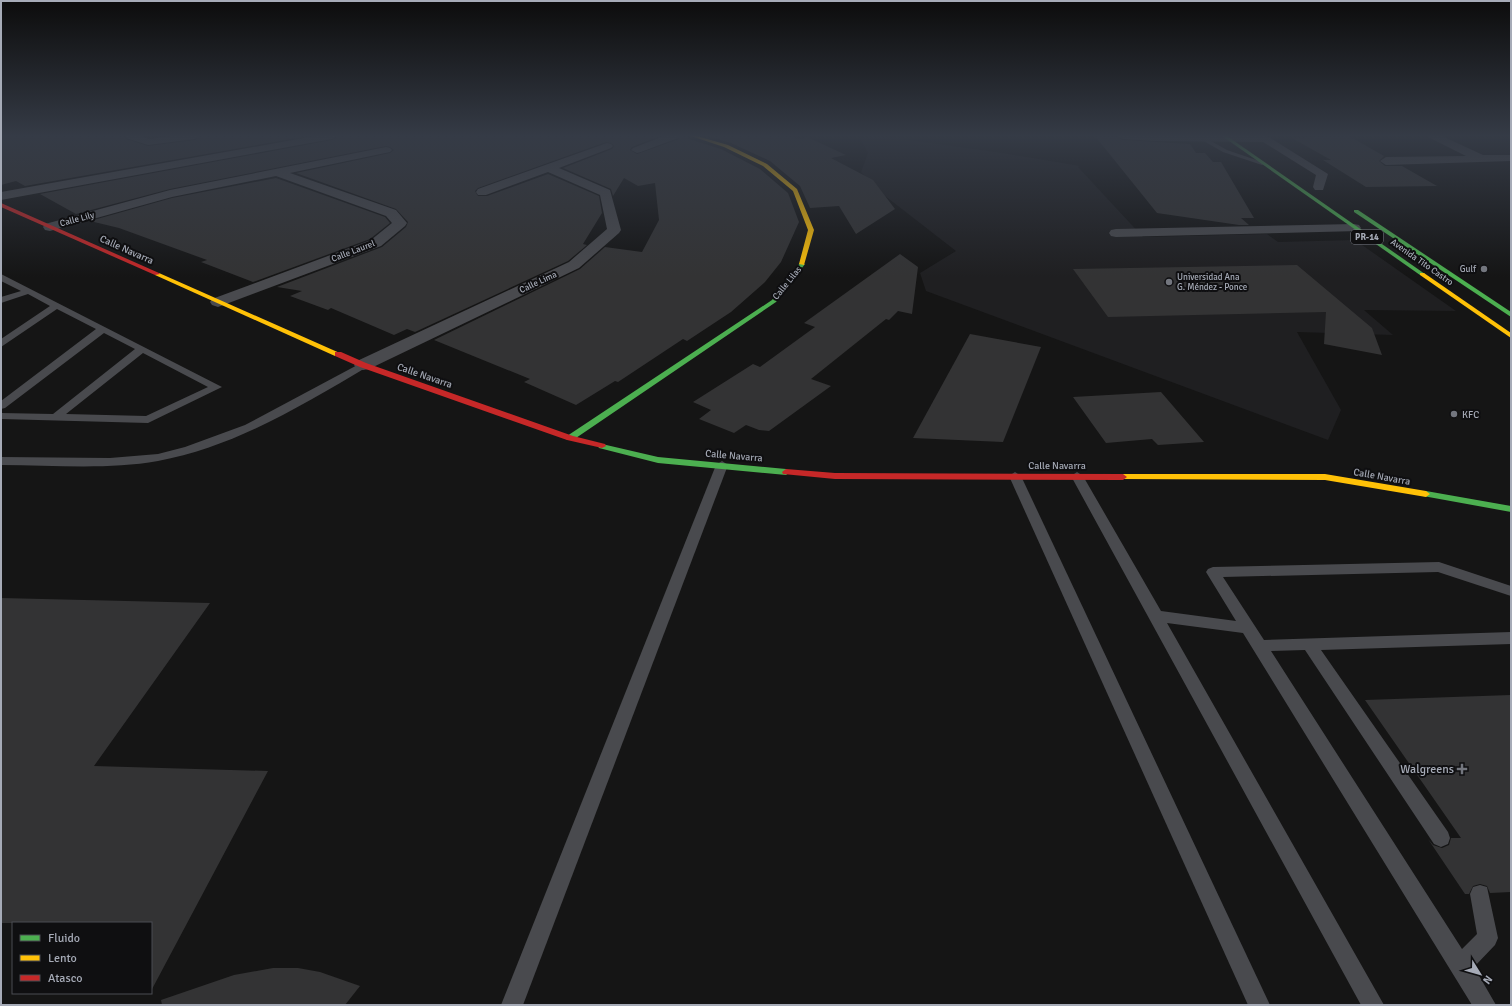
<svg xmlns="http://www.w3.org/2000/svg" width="1512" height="1006" font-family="Signika,sans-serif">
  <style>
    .built { fill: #1f1f21 }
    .building { fill: #333334 }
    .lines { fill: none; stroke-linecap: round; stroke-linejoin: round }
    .lane { fill: #494a4e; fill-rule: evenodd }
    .street { fill: #494a4e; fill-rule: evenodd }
    .fast { fill: #4caf50; fill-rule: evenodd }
    .slow { fill: #ffc107; fill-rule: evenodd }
    .jam { fill: #c62828; fill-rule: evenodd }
    .poi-dot { fill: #73767e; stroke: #0f0f11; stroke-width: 1.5 }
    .labels { text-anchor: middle; stroke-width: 4; stroke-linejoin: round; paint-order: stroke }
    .far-street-label { font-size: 9px; fill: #a6abb7; stroke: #0f0f11 }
    .shield { fill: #0f0f11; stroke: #797c85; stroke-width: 1 }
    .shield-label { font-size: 9px; font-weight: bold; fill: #a6abb7 }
    .far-poi-label { font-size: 9px; fill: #a6abb7; stroke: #0f0f11; text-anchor: end }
    .street-label { font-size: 10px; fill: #a6abb7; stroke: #0f0f11 }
    .poi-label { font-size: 10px; fill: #a6abb7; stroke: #0f0f11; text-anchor: start }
    .near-poi-label { font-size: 12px; fill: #a6abb7; stroke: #0f0f11; text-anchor: end }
  </style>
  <rect width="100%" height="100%" fill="#151515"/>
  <path class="built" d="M869 136H881L1002 153 1080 166 1078 167 1143 237 1267 234 1278 242 1355 240 1456 311 1364 310 1393 335 1297 332 1341 410 1328 440 926 291 920 273 956 251 880 192 861 172 868 153 861 140Z"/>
  <g class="building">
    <path d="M1 136H124L126 139 148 146 195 140 201 136H308L25 186 16 181 1 185Z"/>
    <path d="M338 136H660L632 147 630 150 637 154 679 139 680 136H687L689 139 721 149 760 169 788 193 799 222 781 262 765 282 731 312 687 341 683 339 618 382 615 381 576 405 524 382 530 379 434 340 580 269 605 247 642 252 659 220 655 183 638 186 624 178 613 196 611 189 563 168 612 149 614 146 611 143 606 142 478 188 475 191 478 196H487L548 174 599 196 602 213 583 244 587 245 568 261 415 332 407 329 394 335 331 308 328 310 290 296 302 291 277 287 382 247 406 227 408 222 396 209 296 173 390 153 394 150 390 147 386 146 170 189 76 214 40 194 332 140Z"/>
    <path d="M708 136H789L799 139 807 137 846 155 831 158 873 180 895 209 856 234 839 206 810 208 800 186 770 161 731 143Z"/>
    <path d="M1095 136 1117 137 1123 140 1190 144 1196 153H1205L1213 162H1221L1254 218H1241L1249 225H1239L1157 213Z"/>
    <path d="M1349 136 1384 156 1379 161 1385 166H1402L1437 186 1366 187 1323 160H1331L1292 138Z"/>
    <path d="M276 178 385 217 390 223 370 239 253 282 201 262 207 260 119 228 90 221 172 198Z"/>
    <path d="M900 254 918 267 912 314 898 311 889 320 886 319 811 379 831 386 769 431 759 430 746 425 734 433 699 419 711 410 693 402 753 364 760 367 815 327 804 323Z"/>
    <path d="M1297 265 1372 328 1382 355 1324 344 1326 312 1108 317 1073 269Z"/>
    <path d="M970 334 1041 347 1003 442 913 438Z"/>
    <path d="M1161 392 1204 442 1158 445 1152 439 1106 443 1073 397Z"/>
    <path d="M1 598 210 603 94 766 268 771 151 991V923H1Z"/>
    <path d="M1511 695V892L1490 893 1487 886 1480 884 1473 886 1469 894H1465L1428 839 1433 845 1442 848 1449 845 1451 838H1461L1365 700Z"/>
    <path d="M273 968H298L320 972 360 986 345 1005H162L161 1000 234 975Z"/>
  </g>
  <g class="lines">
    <g class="lane">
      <path d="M1195 136H1202L1227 150 1265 163 1262 165 1223 152Z"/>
      <path d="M1 274 222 387 148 423 1 419V413L53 414 135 349 104 333 5 408 1 409V401L96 329 57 309 1 347V339L50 306 28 294 1 303V297L21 291 1 281ZM143 353 208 387 146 416 66 414Z"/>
      <path d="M363 362 368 365 367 367C301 406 234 447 158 461 107 470 53 465 1 465V457L110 458 158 454 185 447 245 425Z"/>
      <path d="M722 461 728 465 523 1005H501L716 465Z"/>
      <path d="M1015 472 1021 476 1270 1005H1248L1009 476Z"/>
      <path d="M1077 472 1083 476 1161 611 1236 621 1206 572 1208 569 1213 567 1439 562 1511 586V596L1438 572 1223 577 1264 640 1511 632V644L1321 650 1448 832 1450 838 1448 844 1441 847 1434 844 1305 650 1271 651 1462 949 1477 934 1470 894 1473 887 1480 885 1487 887 1498 938 1495 945 1474 967 1496 1005H1472L1243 633 1167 623 1384 1005H1361L1071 476Z"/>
    </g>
    <g class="street">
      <path d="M125 136H140L149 139 171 136H200L195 139 148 145 126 138Z"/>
      <path d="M315 136H337L332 139 1 200V192Z"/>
      <path d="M664 136H679L678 138 641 152 637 153 631 150 633 148Z"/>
      <path d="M1118 136H1267L1328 174 1323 190H1315L1313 187 1316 175 1263 142 1155 141 1123 139Z"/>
      <path d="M1429 136H1442L1483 155H1511V161L1386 165 1380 161 1386 157 1466 156 1430 138Z"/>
      <path d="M607 143 611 144 613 146 611 148 559 168 610 190 621 230 619 233 579 268 369 369 363 370 357 369 354 365 357 361 569 262 607 229 600 195 548 172 486 195H478L476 192 478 189Z"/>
      <path d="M386 147 390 148 392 150 390 152 290 173 396 210 407 223 405 226 381 246 218 307 212 305 210 302 212 299 371 240 392 223 386 216 276 176 172 197 50 231 45 230 43 227 45 224 170 190Z"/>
      <path d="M1354 224 1359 225 1361 228 1359 231 1116 237 1111 236 1109 233 1111 230 1116 229Z"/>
    </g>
    <g class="fast">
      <path d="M1222 136H1227L1425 274 1420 275Z"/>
      <path d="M1354 210H1358L1511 312V317L1354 212Z"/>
      <path d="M800 263 805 264 776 302 573 440H567L566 438 567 436 772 300Z"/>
      <path d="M599 444H602L658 457 786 469 790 472 786 475 658 463 599 448 598 446Z"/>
      <path d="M1426 491 1511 506V512L1423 496 1422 494Z"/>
    </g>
    <g class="slow">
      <path d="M691 136H697L728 145 767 164 797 189 814 230 804 265 799 264 808 230 793 191 763 166 724 147Z"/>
      <path d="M155 273H159L342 354 341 356H335L155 275Z"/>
      <path d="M1420 273H1424L1511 333V338L1420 275Z"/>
      <path d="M1123 474H1325L1426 491 1430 494 1426 497 1325 480 1120 479 1119 477Z"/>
    </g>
    <g class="jam">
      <path d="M1 203 159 273 160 274 155 275 1 207Z"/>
      <path d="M335 352H341L366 363 573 436 605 444 606 446 602 448 567 440 360 367 335 356Z"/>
      <path d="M786 469 835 473 1123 474 1127 477 1123 480 835 479 783 474 782 472Z"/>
    </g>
  </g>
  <linearGradient id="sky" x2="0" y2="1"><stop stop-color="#0c0c0c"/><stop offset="0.49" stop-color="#353b46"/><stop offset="1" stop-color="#353b46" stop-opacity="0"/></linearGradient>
  <rect width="1512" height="277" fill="url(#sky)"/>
  <g class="poi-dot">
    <circle cx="1484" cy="269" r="4"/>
    <circle cx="1169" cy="282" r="4"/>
    <circle cx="1454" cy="414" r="4"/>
    <path d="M1460 763h4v4h4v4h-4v4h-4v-4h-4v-4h4z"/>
  </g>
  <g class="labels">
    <g class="far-street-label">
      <text transform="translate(77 219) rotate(-15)" y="3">Calle Lily</text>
      <text transform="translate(353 251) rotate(-21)" y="3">Calle Laurel</text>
      <text transform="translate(1422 262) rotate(35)" y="3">Avenida Tito Castro</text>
      <text transform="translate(538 282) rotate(-25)" y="3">Calle Lima</text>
      <text transform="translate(787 283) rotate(-51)" y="3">Calle Lilas</text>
    </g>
    <rect class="shield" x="1351" y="230" width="32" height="14" rx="3"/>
    <g class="shield-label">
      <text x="1367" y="240">PR-14</text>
    </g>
    <g class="far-poi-label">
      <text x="1476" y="272">Gulf</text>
      <text x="1177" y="280" text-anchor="start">Universidad Ana<tspan x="1177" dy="10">G. Méndez - Ponce</tspan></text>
    </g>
    <g class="street-label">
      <text transform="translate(127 249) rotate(24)" y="4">Calle Navarra</text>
      <text transform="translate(425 375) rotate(19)" y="4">Calle Navarra</text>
      <text transform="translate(734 455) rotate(5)" y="4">Calle Navarra</text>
      <text x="1057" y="469">Calle Navarra</text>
      <text transform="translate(1382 476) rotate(10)" y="4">Calle Navarra</text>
    </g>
    <g class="poi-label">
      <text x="1462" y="418">KFC</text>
    </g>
    <g class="near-poi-label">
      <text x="1454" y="773">Walgreens</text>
    </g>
  </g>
  <rect width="1512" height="1006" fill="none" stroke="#a6abb7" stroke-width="4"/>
  <rect x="12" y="922" width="140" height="72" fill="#0f0f11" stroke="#4b4d53"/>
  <rect x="20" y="935" width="20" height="6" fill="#4caf50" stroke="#4b4d53"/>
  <text x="48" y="942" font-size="12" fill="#a6abb7">Fluido</text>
  <rect x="20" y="955" width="20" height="6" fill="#ffc107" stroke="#4b4d53"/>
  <text x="48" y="962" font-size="12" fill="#a6abb7">Lento</text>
  <rect x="20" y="975" width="20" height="6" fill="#c62828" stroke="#4b4d53"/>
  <text x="48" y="982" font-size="12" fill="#a6abb7">Atasco</text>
  <g transform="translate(1480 974) rotate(127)" stroke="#0f0f11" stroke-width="3" paint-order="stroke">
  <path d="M0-3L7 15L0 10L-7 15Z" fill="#a6abb7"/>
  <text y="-6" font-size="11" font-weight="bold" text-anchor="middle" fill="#a6abb7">N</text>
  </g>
</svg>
